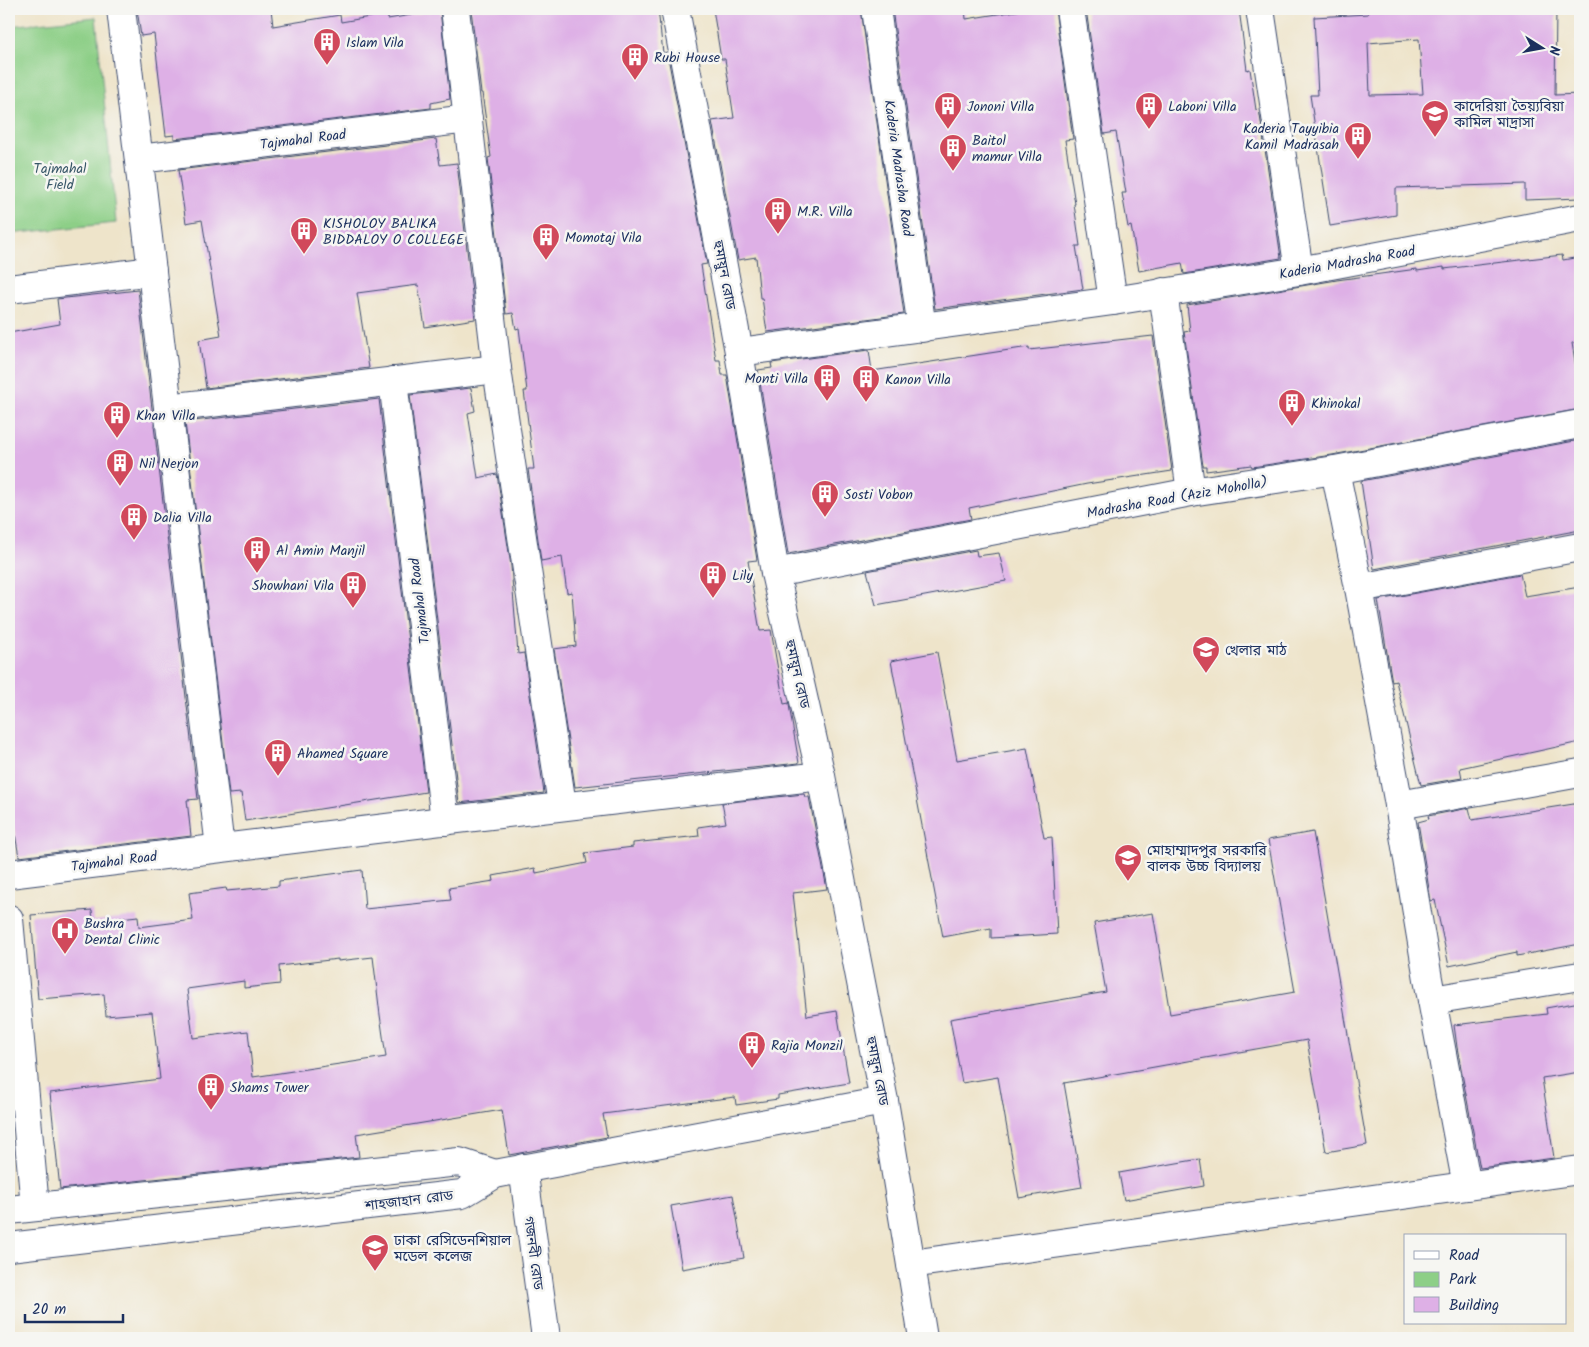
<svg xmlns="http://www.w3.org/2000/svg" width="1589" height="1347" font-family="Kalam,'Noto Sans Bengali',sans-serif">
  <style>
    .green { fill: #8dcf87; stroke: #547f72 }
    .building { fill: #deb0e6; fill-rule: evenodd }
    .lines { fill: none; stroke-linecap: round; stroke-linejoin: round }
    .minor-casing { stroke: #3b4a6e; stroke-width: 30 }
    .minor { stroke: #fff; stroke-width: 28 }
    .labels { text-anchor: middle; stroke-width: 5; stroke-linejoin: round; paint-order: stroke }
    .poi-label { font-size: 14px; fill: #1b2f5e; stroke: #f6f6f2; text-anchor: start }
    .street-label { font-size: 14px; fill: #1b2f5e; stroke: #f6f6f2 }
    .park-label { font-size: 14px; fill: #385768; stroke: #f6f6f2 }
  </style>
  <rect width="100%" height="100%" fill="#f6f6f2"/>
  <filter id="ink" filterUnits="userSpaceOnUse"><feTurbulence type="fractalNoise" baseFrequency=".02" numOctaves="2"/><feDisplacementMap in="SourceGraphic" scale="10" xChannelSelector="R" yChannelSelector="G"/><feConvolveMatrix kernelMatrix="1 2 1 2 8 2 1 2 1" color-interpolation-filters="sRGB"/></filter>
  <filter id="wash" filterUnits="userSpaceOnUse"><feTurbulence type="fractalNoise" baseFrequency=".0096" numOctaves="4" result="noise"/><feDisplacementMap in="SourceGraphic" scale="20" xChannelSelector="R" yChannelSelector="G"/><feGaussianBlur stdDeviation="1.12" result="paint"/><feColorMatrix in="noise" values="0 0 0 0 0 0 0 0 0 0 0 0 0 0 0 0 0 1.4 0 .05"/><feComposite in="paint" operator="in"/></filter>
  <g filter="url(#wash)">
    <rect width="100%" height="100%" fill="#eee4ca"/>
    <path class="green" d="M96 17 116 223 9 234V26Z"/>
    <g id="blocks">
      <g class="building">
        <path d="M137 9H271L273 26 340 15 341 22 387 14 388 19 440 10 450 99 431 103V108L174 139V135L166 136 154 34 141 36Z"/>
        <path d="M471 9H658L663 53 667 52 707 264 701 265 716 360H720L722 375H727L757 560 748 561 760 631 771 630 784 704 789 703 790 711 799 763 575 787 554 649 576 646 572 592 567 593 562 557 541 561 528 469H534L524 391H527L519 328 516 329 513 313 506 314 488 158 491 157 482 93H481Z"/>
        <path d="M713 9H861L904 314 767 332 762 298H760L756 257 738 260 712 121 734 118 725 59H721Z"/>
        <path d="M892 9H965L966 19 1029 9H1055L1073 139 1065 140 1075 204H1074L1080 246H1076L1083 289 935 309Z"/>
        <path d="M1086 9H1239L1247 70 1250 69 1256 110 1259 109 1281 258 1184 274 1182 263 1139 271 1131 226 1128 227 1122 193H1126L1116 132 1104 134Z"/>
        <path d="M1368 9H1556L1555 95 1580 94V198L1525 200V184L1396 188V215L1330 226 1310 95H1318L1314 17 1368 14ZM1419 39 1423 94 1370 95 1368 43Z"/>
        <path d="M436 139 440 165 457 163 475 319 425 327 418 285 357 293 369 368 206 388 199 340 221 336 202 220 186 223 178 170Z"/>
        <path d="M1562 255 1563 260 1580 257V342L1572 343 1580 392V409L1332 455 1252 467 1251 465 1206 471V466H1203L1184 332 1190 331 1187 305 1337 280 1417 269V271L1444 267V269Z"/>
        <path d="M138 290 198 799 187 800 191 836 19 857 9 798V333L60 324 57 299Z"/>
        <path d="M1153 336 1172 471 1087 484 969 508 971 519 788 554 758 370 772 368 771 363 869 350 872 371 1029 347V350Z"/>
        <path d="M471 388 475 411 468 413 478 478 497 474 511 566 518 654 524 653 544 793 459 803 410 395Z"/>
        <path d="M379 399 426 792 245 821 241 793 229 794 185 422Z"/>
        <path d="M1580 440V530L1374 569 1361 481Z"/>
        <path d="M976 550 977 556 999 553 1006 581 876 605 867 571Z"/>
        <path d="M1520 574 1525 596 1580 587V742L1460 768 1462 778 1421 785 1396 681 1392 682 1378 600Z"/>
        <path d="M937 652 957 760 1027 748 1044 838 1052 837 1057 934 991 938V928L943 937 891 661Z"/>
        <path d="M804 794 805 797H809L827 889 793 893 807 1016 837 1011 849 1083 778 1095V1099L736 1105 735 1097 603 1114 607 1137 509 1155 502 1110 356 1134 359 1157 60 1189 50 1093 160 1079 152 1012 106 1016 104 994 38 999 31 915 92 910 93 921 138 916 139 927 193 920 189 893 226 888 227 891 279 886V881L362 870 365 909 451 900 449 888 494 881 493 876 535 868 536 873 587 863 585 853 633 847V843L699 836 698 827 726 823 722 803ZM373 957 380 1015 386 1057 253 1077 248 1031 193 1038 187 989 244 981V988L280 984 279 966 338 959V961Z"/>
        <path d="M1580 803V944L1517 956V952L1449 966 1435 900 1431 901 1418 822 1429 819 1428 816 1469 808 1472 820Z"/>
        <path d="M1313 832 1367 1145 1326 1152 1307 1040 1064 1083 1082 1187 1019 1198 998 1077 962 1083 950 1019 1106 992 1094 923 1153 913 1170 1014 1295 992 1268 840Z"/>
        <path d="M1580 1002V1072L1542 1078 1554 1158 1480 1168 1457 1047 1454 1025 1547 1014 1546 1008Z"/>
        <path d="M1200 1159 1204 1186 1124 1200 1119 1173Z"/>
        <path d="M733 1195 744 1258 682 1269 671 1206Z"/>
      </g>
    </g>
  </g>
  <g filter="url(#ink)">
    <use href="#blocks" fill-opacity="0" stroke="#3b4a6e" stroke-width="1"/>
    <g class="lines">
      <defs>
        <g id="minor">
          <path d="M121 9 220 848"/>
          <path d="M455 9 497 369 562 805"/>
          <path d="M675 9 739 352 775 573 821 776 884 1101 923 1338"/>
          <path d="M876 9 922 328"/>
          <path d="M1070 9 1113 301"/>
          <path d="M1260 9 1299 271"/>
          <path d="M139 159 468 119"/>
          <path d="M9 289 152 271"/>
          <path d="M1163 292 1191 492"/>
          <path d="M739 352 1113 301 1299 271 1580 218"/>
          <path d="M393 381 445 821"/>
          <path d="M168 408 497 369"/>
          <path d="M1335 470 1359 588 1399 805 1428 979 1467 1186"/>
          <path d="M775 573 1191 492 1335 470 1580 424"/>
          <path d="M1359 588 1580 547"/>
          <path d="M1399 805 1580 773"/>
          <path d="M9 874C280 841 550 807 821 776"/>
          <path d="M9 919 35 1207"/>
          <path d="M1432 1000 1580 976"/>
          <path d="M523 1168 546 1338"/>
          <path d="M9 1210 459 1162 495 1174"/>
          <path d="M9 1247 462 1194 495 1174 884 1101"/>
          <path d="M911 1264 1580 1170"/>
        </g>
      </defs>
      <use href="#minor" class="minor-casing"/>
      <use href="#minor" class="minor"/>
    </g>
  </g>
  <defs>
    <symbol id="building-pin" viewBox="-11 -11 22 30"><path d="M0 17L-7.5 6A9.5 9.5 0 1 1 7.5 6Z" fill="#d1495b" stroke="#f6f6f2"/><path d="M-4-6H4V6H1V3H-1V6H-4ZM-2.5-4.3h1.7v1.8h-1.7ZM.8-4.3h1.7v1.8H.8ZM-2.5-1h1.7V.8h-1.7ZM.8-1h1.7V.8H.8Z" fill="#fff"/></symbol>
    <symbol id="university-pin" viewBox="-11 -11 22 30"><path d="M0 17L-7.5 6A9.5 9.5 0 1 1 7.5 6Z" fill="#d1495b" stroke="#f6f6f2"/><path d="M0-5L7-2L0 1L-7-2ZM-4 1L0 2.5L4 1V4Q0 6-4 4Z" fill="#fff"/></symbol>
    <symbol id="school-pin" viewBox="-11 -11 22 30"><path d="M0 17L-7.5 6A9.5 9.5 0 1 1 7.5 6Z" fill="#d1495b" stroke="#f6f6f2"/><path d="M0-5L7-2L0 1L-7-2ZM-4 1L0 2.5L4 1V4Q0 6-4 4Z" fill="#fff"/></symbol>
    <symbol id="hospital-pin" viewBox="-11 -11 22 30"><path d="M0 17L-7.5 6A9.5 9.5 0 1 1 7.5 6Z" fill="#d1495b" stroke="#f6f6f2"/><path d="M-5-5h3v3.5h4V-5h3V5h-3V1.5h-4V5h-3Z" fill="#fff"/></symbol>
  </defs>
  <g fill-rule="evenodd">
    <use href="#building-pin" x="311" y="26" width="32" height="43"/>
    <use href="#building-pin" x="619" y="41" width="32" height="43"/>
    <use href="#building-pin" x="932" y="90" width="32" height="43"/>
    <use href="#building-pin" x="1133" y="90" width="32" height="43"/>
    <use href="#university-pin" x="1419" y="98" width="32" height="43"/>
    <use href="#building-pin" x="1342" y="120" width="32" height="43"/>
    <use href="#building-pin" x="937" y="132" width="32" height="43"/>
    <use href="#building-pin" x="762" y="195" width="32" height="43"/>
    <use href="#building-pin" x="288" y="215" width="32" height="43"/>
    <use href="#building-pin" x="530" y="221" width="32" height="43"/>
    <use href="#building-pin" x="811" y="362" width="32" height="43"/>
    <use href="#building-pin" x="850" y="363" width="32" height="43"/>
    <use href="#building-pin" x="1276" y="387" width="32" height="43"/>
    <use href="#building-pin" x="101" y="399" width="32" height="43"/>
    <use href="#building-pin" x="104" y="447" width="32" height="43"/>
    <use href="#building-pin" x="809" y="478" width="32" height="43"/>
    <use href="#building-pin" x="118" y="501" width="32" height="43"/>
    <use href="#building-pin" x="241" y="534" width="32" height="43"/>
    <use href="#building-pin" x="697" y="559" width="32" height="43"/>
    <use href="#building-pin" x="337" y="569" width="32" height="43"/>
    <use href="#school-pin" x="1190" y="634" width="32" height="43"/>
    <use href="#building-pin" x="262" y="737" width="32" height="43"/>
    <use href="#school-pin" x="1112" y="842" width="32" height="43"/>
    <use href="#hospital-pin" x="49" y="915" width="32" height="43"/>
    <use href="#building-pin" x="736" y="1029" width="32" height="43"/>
    <use href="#building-pin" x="195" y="1071" width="32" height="43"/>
    <use href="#university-pin" x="359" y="1232" width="32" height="43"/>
  </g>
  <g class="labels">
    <g class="poi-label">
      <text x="346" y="47">Islam Vila</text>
      <text x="654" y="62">Rubi House</text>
      <text x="967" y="111">Jononi Villa</text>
      <text x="1168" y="111">Laboni Villa</text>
      <text x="1454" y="111">কাদেরিয়া তৈয়্যবিয়া<tspan x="1454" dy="16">কামিল মাদ্রাসা</tspan></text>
      <text x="1339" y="133" text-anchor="end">Kaderia Tayyibia<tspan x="1339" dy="16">Kamil Madrasah</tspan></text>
      <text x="972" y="145">Baitol<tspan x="972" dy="16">mamur Villa</tspan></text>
      <text x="797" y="216">M.R. Villa</text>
      <text x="323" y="228">KISHOLOY BALIKA<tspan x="323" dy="16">BIDDALOY O COLLEGE</tspan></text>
      <text x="565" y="242">Momotaj Vila</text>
      <text x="808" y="383" text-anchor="end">Monti Villa</text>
      <text x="885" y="384">Kanon Villa</text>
      <text x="1311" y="408">Khinokal</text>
      <text x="136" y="420">Khan Villa</text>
      <text x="139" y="468">Nil Nerjon</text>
      <text x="844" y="499">Sosti Vobon</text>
      <text x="153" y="522">Dalia Villa</text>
      <text x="276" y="555">Al Amin Manjil</text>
      <text x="732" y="580">Lily</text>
      <text x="334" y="590" text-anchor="end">Showhani Vila</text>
      <text x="1225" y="655">খেলার মাঠ</text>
      <text x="297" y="758">Ahamed Square</text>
      <text x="1147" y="855">মোহাম্মাদপুর সরকারি<tspan x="1147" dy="16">বালক উচ্চ বিদ্যালয়</tspan></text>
      <text x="84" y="928">Bushra<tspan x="84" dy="16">Dental Clinic</tspan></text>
      <text x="771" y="1050">Rajia Monzil</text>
      <text x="230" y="1092">Shams Tower</text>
      <text x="394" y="1245">ঢাকা রেসিডেনশিয়াল<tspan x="394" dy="16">মডেল কলেজ</tspan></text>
    </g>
    <g class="street-label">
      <text transform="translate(303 139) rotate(-7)" y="5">Tajmahal Road</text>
      <text transform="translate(899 168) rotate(82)" y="5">Kaderia Madrasha Road</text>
      <text transform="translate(1347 262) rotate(-10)" y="5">Kaderia Madrasha Road</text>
      <text transform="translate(725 275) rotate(79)" y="5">হুমায়ুন রোড</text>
      <text transform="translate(1177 497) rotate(-10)" y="5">Madrasha Road (Aziz Moholla)</text>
      <text transform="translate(419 601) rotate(-97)" y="5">Tajmahal Road</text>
      <text transform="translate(798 674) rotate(77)" y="5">হুমায়ুন রোড</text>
      <text transform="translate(114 861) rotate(-7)" y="5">Tajmahal Road</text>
      <text transform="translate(878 1071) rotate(79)" y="5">হুমায়ুন রোড</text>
      <text transform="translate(409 1200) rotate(-7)" y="5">শাহজাহান রোড</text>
      <text transform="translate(534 1253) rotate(82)" y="5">গজনবী রোড</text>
    </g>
    <g class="park-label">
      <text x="60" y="173">Tajmahal<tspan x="60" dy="16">Field</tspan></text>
    </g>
  </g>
  <rect width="1589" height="1347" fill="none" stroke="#f6f6f2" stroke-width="30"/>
  <rect x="1404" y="1234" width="162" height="90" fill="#f6f6f2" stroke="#9ea6b7"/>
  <rect x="1414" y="1251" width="25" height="8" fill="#ffffff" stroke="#9ea6b7"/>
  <text x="1449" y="1260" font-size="15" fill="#1b2f5e">Road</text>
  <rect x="1414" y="1272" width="25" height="15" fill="#8dcf87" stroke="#9ea6b7"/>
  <text x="1449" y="1284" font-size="15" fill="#1b2f5e">Park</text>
  <rect x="1414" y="1297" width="25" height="15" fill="#deb0e6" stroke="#9ea6b7"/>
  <text x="1449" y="1310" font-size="15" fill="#1b2f5e">Building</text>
  <g transform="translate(1542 48) rotate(101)" stroke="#f6f6f2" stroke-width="4" paint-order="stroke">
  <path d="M0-4L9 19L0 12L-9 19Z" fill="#1b2f5e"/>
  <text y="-8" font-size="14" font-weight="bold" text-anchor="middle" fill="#1b2f5e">N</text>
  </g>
  <path d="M25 1314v8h98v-8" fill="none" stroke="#1b2f5e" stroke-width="2.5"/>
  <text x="32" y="1314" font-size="15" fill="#1b2f5e" stroke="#f6f6f2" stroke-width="4" paint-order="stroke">20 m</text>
</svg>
